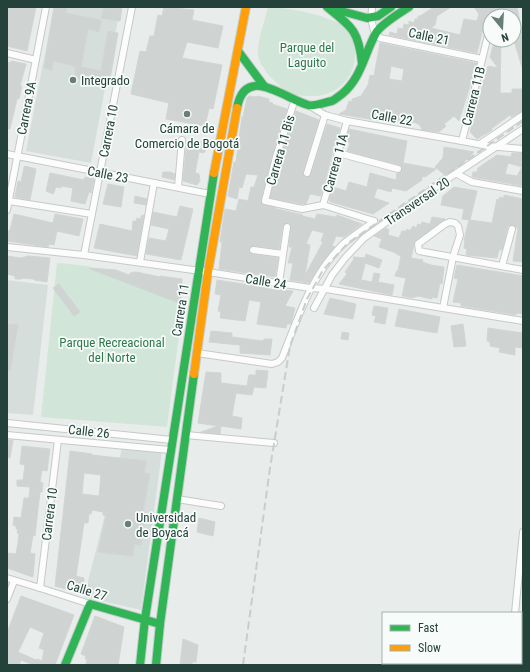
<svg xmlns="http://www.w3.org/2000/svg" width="530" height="672" font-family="'Roboto Condensed',sans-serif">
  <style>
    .built { fill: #d6dedb }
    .green { fill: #d1e6d8 }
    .building { fill: #cfd4d2; stroke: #d1d6d4; fill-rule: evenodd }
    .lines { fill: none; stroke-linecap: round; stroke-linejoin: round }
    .street-casing { stroke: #c5cac8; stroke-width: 8 }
    .fast-casing { stroke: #c3cbc8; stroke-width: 10 }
    .slow-casing { stroke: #c3cbc8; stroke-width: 10 }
    .street { stroke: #fcfcfc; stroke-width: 6 }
    .fast { stroke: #30b455; stroke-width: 8 }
    .slow { stroke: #ff9f0a; stroke-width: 8 }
    .rail { stroke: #c9cdcc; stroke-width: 2; stroke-dasharray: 8 4; stroke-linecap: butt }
    .poi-dot { fill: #697e78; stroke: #f7fbf9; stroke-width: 1.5 }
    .labels { text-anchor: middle; stroke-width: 3.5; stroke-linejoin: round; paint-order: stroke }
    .street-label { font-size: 13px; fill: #24423a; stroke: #f7fbf9 }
    .park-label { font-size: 13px; fill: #2d7a4b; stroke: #f7fbf9 }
    .poi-label { font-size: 13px; fill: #24423a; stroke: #f7fbf9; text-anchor: start }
  </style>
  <rect width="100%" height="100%" fill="#e8edeb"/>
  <g class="built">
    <path d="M54 7H110L120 9 91 163 26 151Z"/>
    <path d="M7 280 48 285 33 415 7 413Z"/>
    <path d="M122 448 162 451 141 610 84 597Z"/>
  </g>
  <g class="green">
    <path d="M268 7C287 7 335 16 348 30 351 34 352 40 354 44 359 64 348 86 329 93 322 96 315 96 308 96 297 96 287 93 280 86 275 81 267 75 264 68 261 65 257 56 258 51 258 39 265 20 268 7Z"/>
    <path d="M57 263 88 266 183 305 167 427 41 417Z"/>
  </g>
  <g class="building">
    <path d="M7 7H36L27 51 7 46Z"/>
    <path d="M54 7H67L66 13 101 20 99 32 88 29 81 67 101 71 108 31 118 33 110 79 88 77 87 81 78 79 79 77 75 76V66L53 61 52 70 44 68Z"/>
    <path d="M114 7H122L120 21 101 18 104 8 113 9Z"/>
    <path d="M164 7 194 10 192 20 223 26 218 48 187 42 182 58 222 65 213 109 209 108 205 126 166 119 169 103 131 94 140 51 146 52 150 36H154L158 15 162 16Z"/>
    <path d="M434 7H451L437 16 435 25 431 28 460 35 464 19 477 21 479 14 474 7H517L521 27 523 29V67H522L514 41V16H486L477 53 389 35 390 32 397 34 398 28 403 29 404 24 409 25V21L414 23 415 19H418V16H420Z"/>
    <path d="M501 42 500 93H512V89H523V111L511 117 510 115 491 129 492 130 477 139 470 132 473 121 474 122 479 98 488 66 498 68 490 57 494 43Z"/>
    <path d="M380 43 477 63 459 121 454 116 444 124 446 126 439 132 422 130 420 125 414 122 411 124 403 121 401 123 395 121 393 123 339 114 346 110 349 101 352 102V99L361 96 368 85 370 75 374 76ZM391 66 404 69 402 81 389 79Z"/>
    <path d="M11 61 26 64 20 86H22L19 99H17L10 129H7V66L8 62 11 63Z"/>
    <path d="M249 96 257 97V96L269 99V102L273 103 272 104 287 109 272 156 261 200 262 204 276 208H273L303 215 302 216 315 219 317 214 336 217 337 215 362 224 344 237 336 236 332 246 335 247 318 268 309 283 290 280 293 263H288L292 247H289L291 227 288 223H285L283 226 279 249 253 246 249 249V252L252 254 278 258 275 277 219 269 222 242H220L225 209 236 211 239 199 248 201 251 187H254L258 175 246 174 242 188 239 187 237 199 228 196 234 162H236L242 117H243L247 98ZM312 230 324 233 321 241 323 242 305 275 310 245 306 244Z"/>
    <path d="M296 111 319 120 303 172V174L305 177H308L311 174 327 124 340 128 337 139H336L321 196 310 194 306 204H302L270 198 280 158Z"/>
    <path d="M349 129 407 141 403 163 436 169 425 177 422 176V180L406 191 392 188 391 192 377 188 374 198 389 203 373 214 331 202 329 200 333 187 346 191 349 182 367 187 370 173 396 180 397 173 401 172 402 170 401 166 399 165 347 151 350 143 346 142Z"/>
    <path d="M190 139 206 143 207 148 204 153 199 152 195 173 199 174 200 181 197 185 183 181 186 150Z"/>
    <path d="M444 147 457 149 474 152 463 163 445 175 435 167 443 158Z"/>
    <path d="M512 153H523V186L472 177 473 172H477L478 168 497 155 511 157ZM508 163 522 167 517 176 505 174Z"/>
    <path d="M25 166 36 169 30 200 15 197 18 181 21 182 24 167Z"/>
    <path d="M163 172H170L175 174 174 180 162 177Z"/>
    <path d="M50 173 84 180 85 177 94 179 91 193 89 192 85 204 71 201 73 188 62 186 61 188 56 187 53 194 46 191Z"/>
    <path d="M108 184 124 187 121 207 103 204Z"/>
    <path d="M454 187 477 191 470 220 462 219 464 209 441 205 443 196Z"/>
    <path d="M504 195 523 199V262L513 261 518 228 513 225 508 226 502 250H499L497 258 466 255 467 249 464 248 465 240H464L469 220 492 223 497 199 499 200 500 197 504 198Z"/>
    <path d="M135 196 147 199 146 205 134 203Z"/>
    <path d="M180 206 193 209 181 260 146 254 149 238 166 241 169 229 151 225 153 212 177 217Z"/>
    <path d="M14 214 53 223 55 214 83 219 79 236 57 231 54 245 49 244 48 247 7 241 9 230H10Z"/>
    <path d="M144 215 137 256 94 248 100 224 132 231 133 221H136L137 218 141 219V216Z"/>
    <path d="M432 217 445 219 415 241 411 258 423 260 422 262 431 265 444 267 442 284 440 283 437 298 432 297V299L418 296 412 298 402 296 406 278 395 276 397 270 398 271 401 256 396 254V253L379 247 382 239 374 236 386 228 389 230 388 235 399 238 402 231H406L407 229 410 231 413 226 416 228 418 224 421 225 422 222 430 224Z"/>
    <path d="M366 254 382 260 379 268 362 262 365 264 361 280 372 282 374 273 380 274 378 282 394 285 392 295 339 284 347 274 345 272 354 259 353 257 365 258Z"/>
    <path d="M7 256 21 258 28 256 50 258 47 282 34 280V279L22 278V279H15V276L7 274Z"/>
    <path d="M457 265 523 276V314L517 313 516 315 461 306V303L453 302 458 279 454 278Z"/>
    <path d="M90 268 116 270 129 275 130 273 136 272 160 277V276L182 279 181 299 180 298 179 303 90 269Z"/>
    <path d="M217 280 256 286V284L270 289 293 291 285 306 295 308 291 324H287L286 328 257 324 261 302 249 300 245 321 220 318 221 312 218 311 221 295 215 294Z"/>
    <path d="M59 284 80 312 74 316 53 288Z"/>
    <path d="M330 298 356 304 353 319 324 314Z"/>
    <path d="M374 306 388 308 385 324 374 322 376 316 372 315Z"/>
    <path d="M399 309 440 317 437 333 395 326Z"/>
    <path d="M8 324 18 325 10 371H7Z"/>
    <path d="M463 324 466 346 454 347 451 326Z"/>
    <path d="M488 328 523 333V348L515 347V355L499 352 500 348 490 346V342L487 341Z"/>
    <path d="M211 331 232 333V337L263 341 264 339H272L270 355 240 353V345L209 342Z"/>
    <path d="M342 332 349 333 348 340 341 339Z"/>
    <path d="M256 370 268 371 266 388 254 387 252 395 236 393 232 416 242 418 241 429 221 426 220 434 201 432 218 426 198 423 206 372 221 373V383L247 386 249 375H256Z"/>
    <path d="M7 440H13L10 458 7 457Z"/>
    <path d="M22 446 50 449 47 471 42 470 40 482 43 483 42 492H40L35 536 33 535 30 553 35 554 33 577 7 568V553L16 554 18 543 19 533H17L18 529H16V526L13 525 14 517 21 518 24 498H29L30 487 17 486V480H23L25 465 20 464Z"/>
    <path d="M70 451 92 454V455L146 461 144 473 150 474 143 512 146 513 141 545 134 544 133 556 98 552 106 516 103 515V512L92 510 91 514H89L88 523H84L76 576 84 578V583L90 585 88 595 55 586ZM84 473 101 475 99 496 82 494Z"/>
    <path d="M199 518 215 522 213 536 197 532Z"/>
    <path d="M21 596 74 615 55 665H33L21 660 19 665H7V633ZM30 627 44 633 39 648 44 650 42 661 37 659 36 660 18 652Z"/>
    <path d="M95 616 124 627 118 665H86L87 659H85L86 656 81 654Z"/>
    <path d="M183 639 198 645 196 662H192V665H180Z"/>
  </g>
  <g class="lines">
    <defs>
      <g id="street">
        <path d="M372 7C371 16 371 32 380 38L482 59"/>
        <path d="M7 53 36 60"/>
        <path d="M295 99 276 157 265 201 302 209 323 205 374 221"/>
        <path d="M310 106 325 115 347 121 462 141 488 146 523 149"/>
        <path d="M462 141 490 27"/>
        <path d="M480 144 523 115"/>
        <path d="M338 153 398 169"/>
        <path d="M7 154 210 194"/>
        <path d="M307 173 325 115"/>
        <path d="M457 174 472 182 523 191"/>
        <path d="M178 187 182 140"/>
        <path d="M9 201 92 214"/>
        <path d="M323 205 347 121"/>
        <path d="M7 210 46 7"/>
        <path d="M7 247 84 255 208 272 310 288 326 289 523 321"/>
        <path d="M253 250 283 254"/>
        <path d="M84 255 132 7"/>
        <path d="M140 262 154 183"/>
        <path d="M502 266 512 229"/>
        <path d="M279 283 287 227"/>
        <path d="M314 308 332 275 345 258 364 238 440 184 523 129"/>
        <path d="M443 308 453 257 460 235 458 226 455 223 450 222 445 224 418 244 419 251 523 270"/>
        <path d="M197 353 272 364 278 362 282 358C298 318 311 276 342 245 352 236 364 229 374 221"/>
        <path d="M7 423 172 440"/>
        <path d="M7 435 170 450"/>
        <path d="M186 435 274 443"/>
        <path d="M177 499 221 506"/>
        <path d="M7 578 40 588 90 604"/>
        <path d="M40 588 58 440"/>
        <path d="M7 599 14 581"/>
        <path d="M515 613 523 532"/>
        <path d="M510 665V663"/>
      </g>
      <g id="fast">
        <path d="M327 7C352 27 359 31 362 64"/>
        <path d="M330 8 367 18 378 16 391 7"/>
        <path d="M238 51 264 86"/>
        <path d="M237 108C245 64 284 98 308 105 314 107 326 102 332 101 336 99 339 96 342 94 362 77 364 54 376 33 381 24 400 13 409 7"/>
        <path d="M65 665 90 604 160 624"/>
        <path d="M140 665 145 619 214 173"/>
        <path d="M156 665 160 624 194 374"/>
      </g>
      <g id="slow">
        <path d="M214 173 246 7"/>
        <path d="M194 374 208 272 237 108"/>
      </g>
    </defs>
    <use href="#street" class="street-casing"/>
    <use href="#fast" class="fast-casing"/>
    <use href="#slow" class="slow-casing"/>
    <use href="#street" class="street"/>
    <use href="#fast" class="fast"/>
    <use href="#slow" class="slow"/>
    <path class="rail" d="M243 665 270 468 290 346 307 299 323 270 348 243 523 121"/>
  </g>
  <g class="poi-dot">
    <circle cx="73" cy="80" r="4"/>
    <circle cx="187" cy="114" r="4"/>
    <circle cx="128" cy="524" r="4"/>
  </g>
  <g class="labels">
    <g class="street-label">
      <text transform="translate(429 36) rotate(12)" y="5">Calle 21</text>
      <text transform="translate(473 96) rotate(-76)" y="5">Carrera 11B</text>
      <text transform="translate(26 108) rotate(-79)" y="5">Carrera 9A</text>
      <text transform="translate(392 117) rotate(10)" y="5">Calle 22</text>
      <text transform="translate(108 131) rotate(-79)" y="5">Carrera 10</text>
      <text transform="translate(280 150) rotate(-74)" y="5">Carrera 11 Bis</text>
      <text transform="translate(335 163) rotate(-74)" y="5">Carrera 11A</text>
      <text transform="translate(108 174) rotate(11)" y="5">Calle 23</text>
      <text transform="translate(417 201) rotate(-34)" y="5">Transversal 20</text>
      <text transform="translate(266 281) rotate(9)" y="5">Calle 24</text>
      <text transform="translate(180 310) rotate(-81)" y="5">Carrera 11</text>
      <text transform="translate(89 431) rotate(6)" y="5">Calle 26</text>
      <text transform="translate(49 514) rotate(-83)" y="5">Carrera 10</text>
      <text transform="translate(87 590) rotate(17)" y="5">Calle 27</text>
    </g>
    <g class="park-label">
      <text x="307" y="52">Parque del<tspan x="307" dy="15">Laguito</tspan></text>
      <text x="112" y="347">Parque Recreacional<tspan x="112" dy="15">del Norte</tspan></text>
    </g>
    <g class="poi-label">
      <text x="81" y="85">Integrado</text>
      <text x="187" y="133" text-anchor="middle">Cámara de<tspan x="187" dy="15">Comercio de Bogotá</tspan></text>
      <text x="136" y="522">Universidad<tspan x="136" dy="15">de Boyacá</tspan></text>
    </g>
  </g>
  <rect width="530" height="672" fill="none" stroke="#24423a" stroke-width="16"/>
  <rect x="382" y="612" width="140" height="52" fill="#f7fbf9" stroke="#a3b1ad"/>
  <rect x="390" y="625" width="20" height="6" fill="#30b455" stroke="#a3b1ad"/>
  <text x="418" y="632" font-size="12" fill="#24423a">Fast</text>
  <rect x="390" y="645" width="20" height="6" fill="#ff9f0a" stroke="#a3b1ad"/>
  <text x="418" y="652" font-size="12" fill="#24423a">Slow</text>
  <g transform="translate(502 28) rotate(162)"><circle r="19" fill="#f7fbf9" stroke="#a3b1ad"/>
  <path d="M0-3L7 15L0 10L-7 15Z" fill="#697e78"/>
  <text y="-6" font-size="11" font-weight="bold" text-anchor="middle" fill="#24423a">N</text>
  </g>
</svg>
